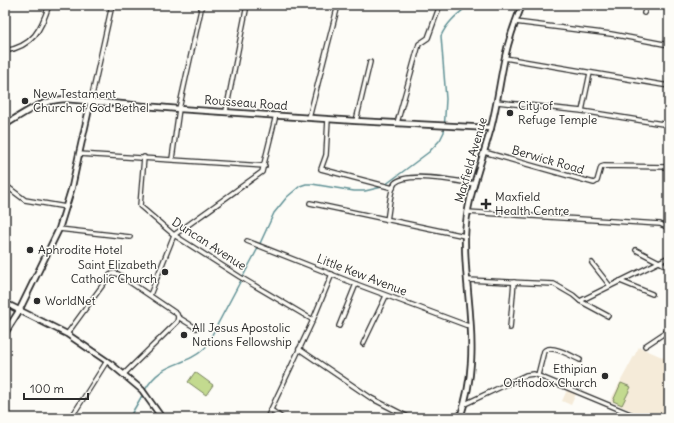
<svg xmlns="http://www.w3.org/2000/svg" width="674" height="423" font-family="Delius,sans-serif">
  <style>
    .built { fill: #f5ebd9 }
    .green { fill: #c3da8f; stroke: #77825d }
    .lines { fill: none; stroke-linecap: round; stroke-linejoin: round }
    .stream { stroke: #619296; stroke-width: 1.5 }
    .street-casing { stroke: #2b2b2b; stroke-width: 6 }
    .secondary-casing { stroke: #2b2b2b; stroke-width: 8 }
    .street { stroke: #fdfcf7; stroke-width: 3.5 }
    .secondary { stroke: #fdfcf7; stroke-width: 4.5 }
    .poi-dot { fill: #2b2b2b; stroke: #fdfcf7; stroke-width: 1.5 }
    .labels { text-anchor: middle; stroke-width: 3; stroke-linejoin: round; paint-order: stroke }
    .poi-label { font-size: 12px; fill: #2b2b2b; stroke: #fdfcf7; text-anchor: start }
    .street-label { font-size: 12px; fill: #2b2b2b; stroke: #fdfcf7 }
  </style>
  <rect width="100%" height="100%" fill="#fdfcf7"/>
  <filter id="ink" filterUnits="userSpaceOnUse"><feTurbulence type="fractalNoise" baseFrequency=".025" numOctaves="2"/><feDisplacementMap in="SourceGraphic" scale="8" xChannelSelector="R" yChannelSelector="G"/><feConvolveMatrix kernelMatrix="1 2 1 2 8 2 1 2 1" color-interpolation-filters="sRGB"/></filter>
  <g filter="url(#ink)">
    <g class="built">
      <path d="M639 347 669 360V418H648L610 401Z"/>
      <path d="M567 390 576 394 571 405 562 401Z"/>
    </g>
    <g class="green">
      <path d="M195 372 213 385 206 395 188 382Z"/>
      <path d="M621 383 631 387 622 405 613 401Z"/>
    </g>
    <g class="lines">
      <g class="stream">
        <path d="M385 185 429 152 440 140 444 132 446 99 441 36C447 22 458 14 469 5"/>
        <path d="M145 390C162 360 184 368 205 348L257 250 274 213 287 197 300 186 306 184H312L354 191H365L382 187"/>
        <path d="M129 418 143 394"/>
      </g>
      <defs>
        <g id="street">
          <path d="M644 13 647 5"/>
          <path d="M515 22 611 34 669 45"/>
          <path d="M5 51C33 46 41 30 49 5"/>
          <path d="M505 58 669 86"/>
          <path d="M91 100 112 5"/>
          <path d="M497 102 582 111 669 125"/>
          <path d="M226 111 247 5"/>
          <path d="M582 111 590 73"/>
          <path d="M309 118 338 5"/>
          <path d="M328 119 326 155 321 169 393 188"/>
          <path d="M356 121 370 62"/>
          <path d="M397 123 419 44 428 38 440 5"/>
          <path d="M484 152 594 183 597 181 601 167 604 166 669 167"/>
          <path d="M79 154 265 166"/>
          <path d="M144 157 140 206 174 235 240 277 313 320"/>
          <path d="M172 159 179 109 202 5"/>
          <path d="M5 185 25 200 66 207"/>
          <path d="M310 203 465 236"/>
          <path d="M467 212 660 224 669 228"/>
          <path d="M387 220C389 211 390 189 395 183 407 171 458 181 474 184"/>
          <path d="M667 227 669 216"/>
          <path d="M59 229 130 237"/>
          <path d="M247 241 356 284 471 327"/>
          <path d="M636 250 669 267"/>
          <path d="M592 263 610 286"/>
          <path d="M467 280 554 284 573 295 580 301 669 257"/>
          <path d="M620 281 652 294"/>
          <path d="M150 295 174 235 262 172 276 115"/>
          <path d="M580 301 608 316"/>
          <path d="M178 317 196 328"/>
          <path d="M339 326 356 284"/>
          <path d="M510 328 514 282"/>
          <path d="M67 334 110 275 114 273 118 274 177 314 178 317 177 322 124 374"/>
          <path d="M363 344 386 296"/>
          <path d="M645 346 669 330"/>
          <path d="M299 349 371 398 410 418"/>
          <path d="M538 375 544 351C551 344 572 356 580 360"/>
          <path d="M465 404 526 375 534 374 640 418"/>
          <path d="M271 410 282 418"/>
          <path d="M71 418 107 361"/>
          <path d="M267 418 313 320 332 274"/>
        </g>
        <g id="secondary">
          <path d="M5 125C24 113 42 100 65 99L179 109 356 121 491 128"/>
          <path d="M5 303 67 334 111 364 142 390 162 418"/>
          <path d="M5 333 19 311 59 229 72 187 79 154 91 100"/>
          <path d="M460 418C466 400 470 381 471 362 474 320 464 279 465 237 466 199 481 165 491 128 497 105 500 80 505 57 509 39 515 22 522 5"/>
        </g>
      </defs>
      <use href="#street" class="street-casing"/>
      <use href="#secondary" class="secondary-casing"/>
      <use href="#street" class="street"/>
      <use href="#secondary" class="secondary"/>
    </g>
  </g>
  <g class="poi-dot">
    <circle cx="25" cy="101" r="4"/>
    <circle cx="510" cy="113" r="4"/>
    <path d="M484 198h4v4h4v4h-4v4h-4v-4h-4v-4h4z"/>
    <circle cx="30" cy="250" r="4"/>
    <circle cx="165" cy="272" r="4"/>
    <circle cx="37" cy="301" r="4"/>
    <circle cx="184" cy="335" r="4"/>
    <circle cx="605" cy="376" r="4"/>
  </g>
  <g class="labels">
    <g class="poi-label">
      <text x="33" y="98">New Testament<tspan x="33" dy="14">Church of God Bethel</tspan></text>
      <text x="518" y="110">City of<tspan x="518" dy="14">Refuge Temple</tspan></text>
      <text x="495" y="201">Maxfield<tspan x="495" dy="14">Health Centre</tspan></text>
      <text x="38" y="254">Aphrodite Hotel</text>
      <text x="157" y="269" text-anchor="end">Saint Elizabeth<tspan x="157" dy="14">Catholic Church</tspan></text>
      <text x="45" y="305">WorldNet</text>
      <text x="192" y="332">All Jesus Apostolic<tspan x="192" dy="14">Nations Fellowship</tspan></text>
      <text x="597" y="373" text-anchor="end">Ethipian<tspan x="597" dy="14">Orthodox Church</tspan></text>
    </g>
    <g class="street-label">
      <text transform="translate(246 103) rotate(4)" y="4">Rousseau Road</text>
      <text transform="translate(471 160) rotate(-74)" y="4">Maxfield Avenue</text>
      <text transform="translate(548 160) rotate(16)" y="4">Berwick Road</text>
      <text transform="translate(209 244) rotate(33)" y="4">Duncan Avenue</text>
      <text transform="translate(362 275) rotate(21)" y="4">Little Kew Avenue</text>
    </g>
  </g>
  <rect width="674" height="423" fill="none" stroke="#fdfcf7" stroke-width="20"/>
  <rect x="10" y="10" width="654" height="403" fill="none" stroke="#2b2b2b" stroke-width="1.5" filter="url(#ink)"/>
  <path d="M24 393v6h64v-6" fill="none" stroke="#2b2b2b" stroke-width="2"/>
  <text x="30" y="393" font-size="12" fill="#2b2b2b" stroke="#fdfcf7" stroke-width="3" paint-order="stroke">100 m</text>
</svg>
